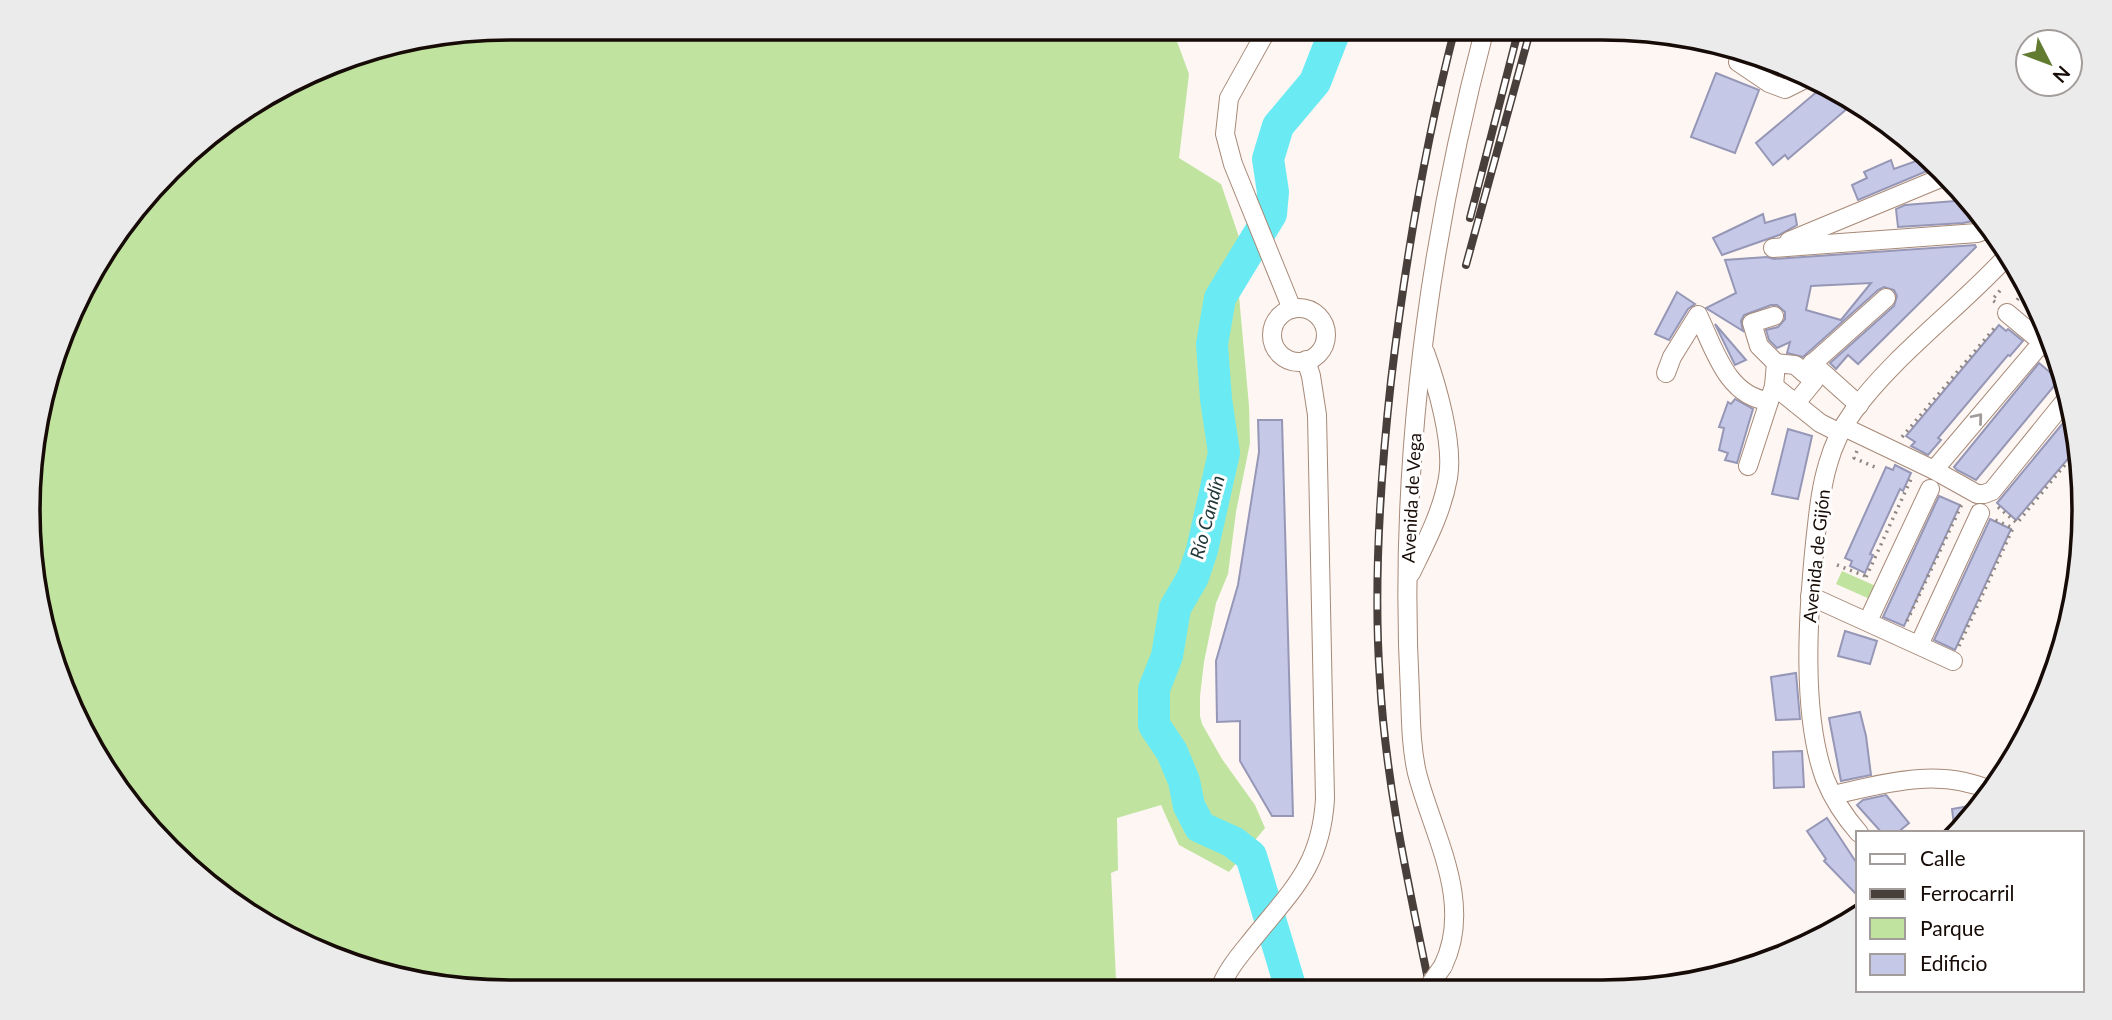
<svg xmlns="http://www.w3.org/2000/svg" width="2112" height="1020" font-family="Lato,sans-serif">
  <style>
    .green { fill: #c0e39f }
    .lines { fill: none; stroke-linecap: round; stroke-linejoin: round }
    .river { stroke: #6aebf4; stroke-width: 32 }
    .building { fill: #c6c8e7; stroke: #9697b6; stroke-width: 2; fill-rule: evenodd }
    .minor-casing { stroke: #a78978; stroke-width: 20 }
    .path { stroke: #908783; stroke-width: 3.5; stroke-dasharray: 2 5; stroke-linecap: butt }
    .minor { stroke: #fff; stroke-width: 18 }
    .rail-casing { stroke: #493f3a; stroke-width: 8 }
    .rail { stroke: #fff; stroke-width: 5; stroke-dasharray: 16; stroke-linecap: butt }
    .minor-bridge-casing { stroke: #a78978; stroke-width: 20; stroke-linecap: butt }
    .minor-bridge { stroke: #fff; stroke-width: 18 }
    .oneway { stroke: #a29d9b }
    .labels { text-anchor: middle; stroke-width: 6; stroke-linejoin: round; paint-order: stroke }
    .street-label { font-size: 18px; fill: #160b06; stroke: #fff }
    .water-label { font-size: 19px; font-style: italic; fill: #22393a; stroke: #fff }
    .rim { fill: none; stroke: #160b06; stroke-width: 3.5 }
  </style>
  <rect width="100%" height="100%" fill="#fdf6f2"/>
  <g class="green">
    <path d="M510 28H1172L1189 74 1179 158 1221 184 1240 240 1239 296 1249 406 1250 443 1236 512 1228 574 1216 603 1204 662 1200 696V716L1202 724 1222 759 1255 805 1265 828 1229 872 1179 845 1161 805 1117 818 1118 870 1111 873 1116 980 1099 990 510 992 416 983 325 955 243 911 169 851 78 724 32 573 37 416 65 325 109 243 216 128 355 54Z"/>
    <path d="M1842 571 1878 587 1872 600 1836 584Z"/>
  </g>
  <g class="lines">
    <path class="river" d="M1291 989 1251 856 1233 842 1200 827 1189 806 1184 781 1172 752 1154 725V689L1167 656 1175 608 1193 577 1202 550 1224 453 1216 399 1212 344 1220 298 1271 214 1273 192 1268 159 1278 126 1315 82 1336 28"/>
  </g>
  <g class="building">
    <path d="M1716 73 1759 90 1735 153 1691 137Z"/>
    <path d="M1825 85 1855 102 1788 159 1785 155 1773 165 1756 143Z"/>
    <path d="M1927 157 1939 166 1858 200 1852 185 1867 178 1864 172 1891 160 1894 169Z"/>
    <path d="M1968 200 1983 219 1963 223 1898 227 1896 209 1905 205Z"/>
    <path d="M1763 214 1765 223 1795 214 1797 225 1779 235 1722 255 1713 238Z"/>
    <path d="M1975 245 1976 247 1858 364 1848 355 1836 369 1830 363 1894 306 1897 296 1894 290 1884 287 1878 290 1803 357 1787 353 1790 342 1777 348 1769 340 1766 330 1778 327 1785 319V312L1777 305H1771L1744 315 1741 321 1743 331 1706 308 1736 293 1725 260 1767 257 1774 259ZM1871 283 1841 320 1806 310 1811 286Z"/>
    <path d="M1677 292 1695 304 1688 309 1669 340 1655 334Z"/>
    <path d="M1715 324 1746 360 1735 365Z"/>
    <path d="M1999 325 2006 331 2008 329 2023 341 2010 356 2008 355 1938 438 1941 440 1928 455 1911 446 1915 442 1906 436Z"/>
    <path d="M2039 363 2059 380 1976 480 1957 470 1954 467Z"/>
    <path d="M1735 399 1753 409 1737 463 1725 460 1728 453 1719 450 1724 428 1719 427 1728 402 1731 404Z"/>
    <path d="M2073 411 2078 447 2016 520 1997 503Z"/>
    <path d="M1258 420H1282L1293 816H1272L1240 761V721L1217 722 1216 661 1238 585 1259 452Z"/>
    <path d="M1788 429 1812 436 1798 499 1772 494Z"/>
    <path d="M1895 465 1911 473 1903 491 1900 489 1870 554 1873 555 1865 573 1850 566 1852 561 1845 558 1886 467 1893 470Z"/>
    <path d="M1939 496 1960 505 1904 626 1883 617Z"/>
    <path d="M1990 519 2011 529 1955 650 1934 640Z"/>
    <path d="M1845 631 1877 641 1870 664 1838 656Z"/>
    <path d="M1796 673 1800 719 1776 720 1771 677Z"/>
    <path d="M1860 712 1866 736 1871 775 1841 781 1829 718Z"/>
    <path d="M1802 751 1804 787 1774 788 1773 752Z"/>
    <path d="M1886 795 1909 823 1897 833H1882L1857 805 1863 800Z"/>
    <path d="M1969 806 1970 818 1955 832 1952 809Z"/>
    <path d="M1827 818 1858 865V896L1824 861 1826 859 1807 831Z"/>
  </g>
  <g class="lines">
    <defs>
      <g id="minor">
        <path d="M1268 28 1229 98 1225 134 1233 164 1292 309"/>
        <path d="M1738 62 1769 83 1785 89 1809 77"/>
        <path d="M1789 241 1948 175"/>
        <path d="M1773 248 1977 233 1991 228"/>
        <circle cx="1299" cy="335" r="27"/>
        <path d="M2007 313 2056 354"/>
        <path d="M1774 316 1752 323 1759 346 1776 363"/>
        <path d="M1812 363 1859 405"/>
        <path d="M1803 372 1886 298"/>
        <path d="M1666 373 1672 357 1698 315C1714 348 1727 397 1769 401"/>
        <path d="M1774 386 1820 423 1840 433"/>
        <path d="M1844 427 1934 470 1977 494H1984L1992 491 2069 396"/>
        <path d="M1748 466 1774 386 1776 363 1795 365 1814 381 1796 403"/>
        <path d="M1934 470 2050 333"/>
        <path d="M1411 573C1426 542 1442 512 1448 478 1454 444 1437 385 1425 352"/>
        <path d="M1810 596 1953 661"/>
        <path d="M1868 621 1930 489"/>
        <path d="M1919 645 1980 513"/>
        <path d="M1833 795C1886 783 1939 767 1992 791"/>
        <path d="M1859 833C1845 817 1833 799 1825 779 1801 714 1808 612 1815 543 1818 517 1820 490 1828 464 1833 446 1842 427 1853 412 1894 355 1961 307 2009 254"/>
        <path d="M1443 966C1474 902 1433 835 1417 773 1411 747 1411 720 1410 694 1398 470 1428 244 1485 28"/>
        <path d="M1220 989C1226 971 1240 955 1252 940 1292 890 1321 866 1325 799L1317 415 1311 376 1306 360"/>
      </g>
    </defs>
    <use href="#minor" class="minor-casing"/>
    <g class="path">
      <path d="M2017 300 2027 288"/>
      <path d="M1995 302 1992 300 2003 287"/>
      <path d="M1902 437 1997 325"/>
      <path d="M1857 451 1854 458 1877 468"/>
      <path d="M1998 507 2017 523 2078 449"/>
      <path d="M1837 565 1868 577"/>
      <path d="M1866 577 1912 477"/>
      <path d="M1907 621 1962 504"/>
      <path d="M1959 646 2013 528 1995 520"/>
    </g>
    <use href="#minor" class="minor"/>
    <defs>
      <g id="rail">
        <path d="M1470 218 1519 28"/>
        <path d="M1466 265 1531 28"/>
        <path d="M1430 989C1409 887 1386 785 1380 681 1373 582 1380 480 1391 381 1405 262 1425 144 1455 28"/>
      </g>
    </defs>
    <use href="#rail" class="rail-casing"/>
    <use href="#rail" class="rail"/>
    <defs>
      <path id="minor-bridge" d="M1427 989 1443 966"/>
    </defs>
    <use href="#minor-bridge" class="minor-bridge-casing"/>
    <use href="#minor-bridge" class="minor-bridge"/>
  </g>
  <defs><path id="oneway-chevron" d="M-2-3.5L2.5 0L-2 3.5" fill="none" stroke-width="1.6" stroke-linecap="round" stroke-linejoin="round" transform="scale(1.75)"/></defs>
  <use class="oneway" href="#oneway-chevron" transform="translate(1978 418) rotate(-50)"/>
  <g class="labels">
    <g class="street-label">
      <text transform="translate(1412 498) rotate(-87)" y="6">Avenida de Vega</text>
      <text transform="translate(1817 556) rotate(-84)" y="6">Avenida de Gijón</text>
    </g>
    <g class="water-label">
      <text transform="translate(1207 517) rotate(-75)" y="7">Río Candín</text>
    </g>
  </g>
  <path d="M0 0H2112V1020H0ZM510 40H1602A470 470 0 0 1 2072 510V510A470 470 0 0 1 1602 980H510A470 470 0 0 1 40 510V510A470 470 0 0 1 510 40Z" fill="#ecebeb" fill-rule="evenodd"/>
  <path class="rim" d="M510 40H1602A470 470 0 0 1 2072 510V510A470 470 0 0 1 1602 980H510A470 470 0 0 1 40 510V510A470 470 0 0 1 510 40Z"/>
  <rect x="1856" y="831" width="228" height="161" fill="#ffffff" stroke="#a29d9b" stroke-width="2"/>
  <rect x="1870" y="854" width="35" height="10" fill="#ffffff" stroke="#a29d9b" stroke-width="2"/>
  <text x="1920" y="866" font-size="21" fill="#160b06">Calle</text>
  <rect x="1870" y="889" width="35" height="10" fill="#493f3a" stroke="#a29d9b" stroke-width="2"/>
  <text x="1920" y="901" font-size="21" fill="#160b06">Ferrocarril</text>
  <rect x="1870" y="918" width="35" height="21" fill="#c0e39f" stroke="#a29d9b" stroke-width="2"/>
  <text x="1920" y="936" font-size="21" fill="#160b06">Parque</text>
  <rect x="1870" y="954" width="35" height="21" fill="#c6c8e7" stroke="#a29d9b" stroke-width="2"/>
  <text x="1920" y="971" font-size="21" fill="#160b06">Edificio</text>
  <g transform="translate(2049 63) rotate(132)"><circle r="33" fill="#ffffff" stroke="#a29d9b" stroke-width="2"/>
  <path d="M0-5L12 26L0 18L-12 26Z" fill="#617c31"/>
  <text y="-10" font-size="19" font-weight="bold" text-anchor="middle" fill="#160b06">N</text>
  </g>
</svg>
